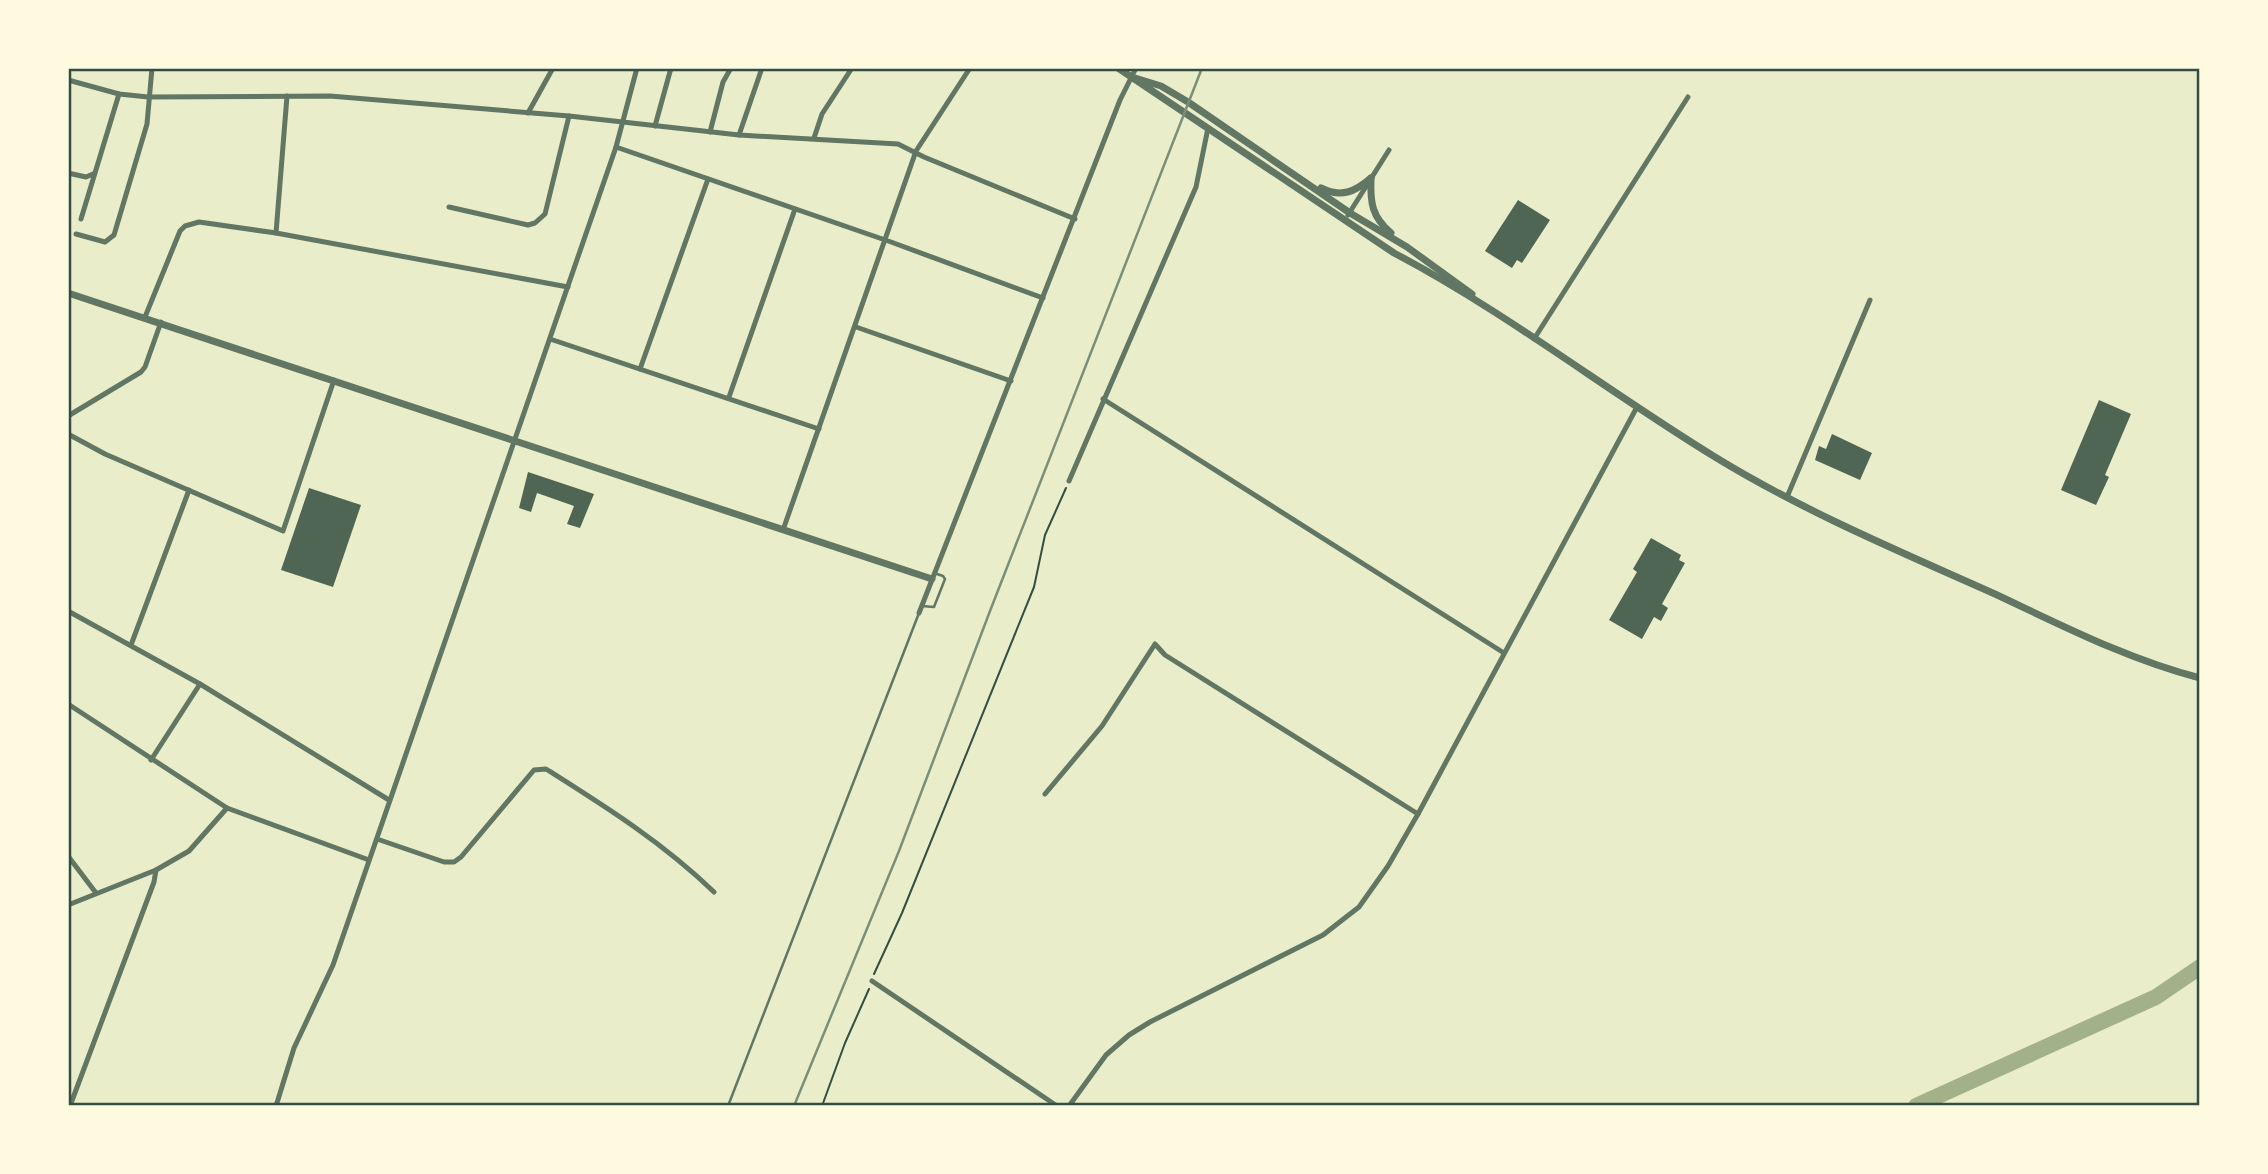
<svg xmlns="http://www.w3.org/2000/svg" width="2268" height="1174" font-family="'Roboto Serif',serif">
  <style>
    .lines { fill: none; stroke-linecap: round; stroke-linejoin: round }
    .river { stroke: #a3b18a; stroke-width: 16 }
    .building { fill: #4f6655 }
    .path { stroke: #344e41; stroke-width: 2 }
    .service { stroke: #617663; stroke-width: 2.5 }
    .minor { stroke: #617663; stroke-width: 5 }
    .tertiary { stroke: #617663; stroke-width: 7 }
    .rail { stroke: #7c8e77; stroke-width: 2.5 }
    .neatline { fill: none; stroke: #344e41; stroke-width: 2.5 }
  </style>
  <rect width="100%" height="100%" fill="#e9edc9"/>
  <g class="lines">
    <path class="river" d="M1916 1106 2156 997 2200 967"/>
  </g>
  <g class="building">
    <path d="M1518 200 1550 220 1522 263 1517 260 1512 268 1485 251Z"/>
    <path d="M2099 400 2131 414 2105 475 2109 477 2096 505 2061 490Z"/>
    <path d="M1832 434 1872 453 1860 480 1815 460 1819 446 1826 449Z"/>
    <path d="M528 472 594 494 580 528 567 524 574 506 537 493 531 512 519 508Z"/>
    <path d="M309 488 361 505 333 587 281 570Z"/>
    <path d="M1651 538 1681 555 1679 560 1685 563 1662 604 1668 608 1661 621 1654 617 1642 639 1609 620 1637 572 1633 569Z"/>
  </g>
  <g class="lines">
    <g class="path">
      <path d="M874 974 902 913 1034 587 1045 535 1066 488"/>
      <path d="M822 1106 845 1043 869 989"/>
    </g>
    <g class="service">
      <path d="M922 606 934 607 945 579 943 576 934 573"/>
      <path d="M728 1106 919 613"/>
    </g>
    <g class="minor">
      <path d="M68 80 119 94 148 97 330 96 569 116 739 135 898 144 924 157 1075 219"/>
      <path d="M528 113 553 68"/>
      <path d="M655 126 671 68"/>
      <path d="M710 132 723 82 731 68"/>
      <path d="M739 135 762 68"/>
      <path d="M814 138 822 114 852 68"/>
      <path d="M616 147 891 242 1043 298"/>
      <path d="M68 173 86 177 93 174"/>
      <path d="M449 207 528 225 535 223 545 214 569 116"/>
      <path d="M1348 215 1389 150"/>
      <path d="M81 219 119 94"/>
      <path d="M276 233 287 96"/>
      <path d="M76 234 105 242 114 235 147 124 152 68"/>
      <path d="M145 317 180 231 185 226 199 222 276 233 568 287"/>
      <path d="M856 327 1011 381"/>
      <path d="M550 339 819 429"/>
      <path d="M1534 339 1688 97"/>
      <path d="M640 369 708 179"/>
      <path d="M729 397 795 209"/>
      <path d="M1103 399 1504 653"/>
      <path d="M68 416 141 372 145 367 161 322"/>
      <path d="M68 434 105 454 283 531 334 380"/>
      <path d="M1069 481 1196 187 1208 128"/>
      <path d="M1787 497 1870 300"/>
      <path d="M783 530 916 151 970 68"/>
      <path d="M68 611 200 684 389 800"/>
      <path d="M919 613 1120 100 1136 68"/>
      <path d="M131 645 189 490"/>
      <path d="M68 704 227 808 369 860"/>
      <path d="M151 760 200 684"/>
      <path d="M1045 794 1102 726 1155 644 1165 655 1418 814"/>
      <path d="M377 839 444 862H454L461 857 534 770 546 769C606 807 662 842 714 892"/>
      <path d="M68 856 96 893"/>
      <path d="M68 905 156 870 189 851 227 808"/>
      <path d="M872 981 1057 1106"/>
      <path d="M70 1106 154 882 156 870"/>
      <path d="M276 1106 294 1048 333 965 616 147 637 68"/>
      <path d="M1069 1106 1106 1055 1129 1035 1150 1022 1323 935 1359 907 1388 866 1418 814 1637 407"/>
    </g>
    <g class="tertiary">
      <path d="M1118 68 1394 253C1506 312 1607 391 1715 457 1803 511 1901 552 1995 594 2061 625 2129 660 2200 678"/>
      <path d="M1135 78 1161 86 1188 102 1350 213 1407 247 1472 294"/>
      <path d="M1371 178C1370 203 1372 217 1391 233"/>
      <path d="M1321 188C1341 198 1355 192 1371 178"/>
      <path d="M68 293 932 579"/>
    </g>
    <path class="rail" d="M794 1106 899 851 990 611 1202 68"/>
  </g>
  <rect width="2268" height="1174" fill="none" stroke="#fefae0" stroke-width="140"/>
  <rect x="70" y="70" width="2128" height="1034" class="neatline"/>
</svg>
